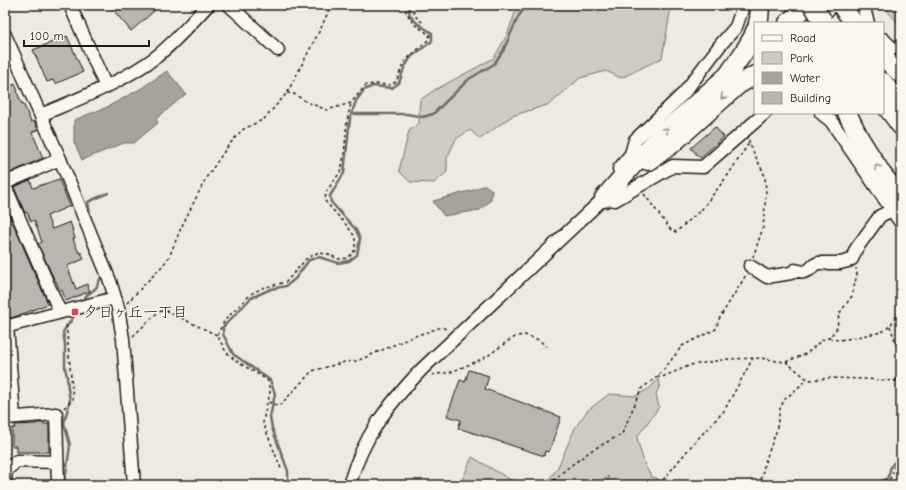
<svg xmlns="http://www.w3.org/2000/svg" width="906" height="490" font-family="'Comic Neue','Klee One',sans-serif">
  <style>
    .green { fill: #ceccc2; stroke: #75746f }
    .water { fill: #a6a39d; stroke: #6f6d69 }
    .lines { fill: none; stroke-linecap: round; stroke-linejoin: round }
    .stream { stroke: #6f6d69; stroke-width: 2.5 }
    .building { fill: #b9b6af; stroke: #1c1c1c }
    .minor-casing { stroke: #1c1c1c; stroke-width: 15 }
    .highway-casing { stroke: #1c1c1c; stroke-width: 21 }
    .path { stroke: #1c1c1c; stroke-width: 1.5; stroke-dasharray: 3 3; stroke-linecap: butt }
    .minor { stroke: #fbf7ec; stroke-width: 12 }
    .highway { stroke: #fbf7ec; stroke-width: 18 }
    .highway-bridge-casing { stroke: #1c1c1c; stroke-width: 21; stroke-linecap: butt }
    .highway-bridge { stroke: #fbf7ec; stroke-width: 18 }
    .oneway { stroke: #97948e }
    .poi-dot { fill: #d1495b; stroke: #fbf7ec; stroke-width: 1.5 }
    .labels { text-anchor: middle; stroke-width: 3; stroke-linejoin: round; paint-order: stroke }
    .poi-label { font-size: 15px; fill: #1c1c1c; stroke: #fbf7ec; text-anchor: start }
  </style>
  <rect width="100%" height="100%" fill="#eeeadf"/>
  <filter id="ink" filterUnits="userSpaceOnUse"><feTurbulence type="fractalNoise" baseFrequency=".025" numOctaves="2"/><feDisplacementMap in="SourceGraphic" scale="8" xChannelSelector="R" yChannelSelector="G"/><feConvolveMatrix kernelMatrix="1 2 1 2 8 2 1 2 1" color-interpolation-filters="sRGB"/></filter>
  <g filter="url(#ink)">
    <g class="green">
      <path d="M521 5H674L670 13 662 58 621 78 606 71 580 78 550 104 512 116 480 139 470 130 456 139 447 158V172L434 183 410 182 399 171 409 131 419 123V113L420 100 433 91 494 58 507 35 515 13Z"/>
      <path d="M886 5H901V26L889 13Z"/>
      <path d="M658 379 660 385 656 394 659 407 637 437 639 446 645 466 652 477 657 478 659 480V485H606L609 476 596 485H545L558 467 575 428 587 411 609 394 636 396 650 388Z"/>
      <path d="M472 457 511 480 529 485H460Z"/>
    </g>
    <g class="water">
      <path d="M167 71 186 94 156 119 158 123 134 143H124L82 160 74 142V120L107 107 140 89Z"/>
      <path d="M485 185 492 190 491 200 480 210 444 216 434 203 433 201 473 190Z"/>
    </g>
    <g class="lines">
      <g class="stream">
        <path d="M352 114H407L423 117 433 114 469 79 494 64 503 51 518 17 523 10 532 5"/>
        <path d="M91 221 88 202 108 193"/>
        <path d="M82 302 86 296 96 288 101 277V273"/>
        <path d="M63 481 66 474 70 445 64 423 70 400 68 389 67 376 65 368V344L63 332 76 313"/>
        <path d="M285 485 288 481V471L272 428 270 417 275 394 270 380 233 354 223 334V327L251 298 271 289 286 286 295 279 309 260 319 257 338 263 349 261 357 255 360 239 356 230 331 202 330 196 344 173 350 118 356 101 364 90 373 86 392 88 399 83 404 68 411 57 432 41V33C425 28 409 20 409 11 409 10 410 6 410 5"/>
        <path d="M874 485C877 482 882 482 886 479 890 476 889 471 891 467 893 462 897 460 901 458"/>
      </g>
    </g>
    <g class="building">
      <path d="M109 5H161L131 31Z"/>
      <path d="M67 36 83 72 55 84 53 80 47 82 33 50Z"/>
      <path d="M15 84 18 91 17 92 22 104 23 103 31 122 34 121 38 130 32 132 43 158 5 175V88Z"/>
      <path d="M715 127 724 137 700 158 691 148Z"/>
      <path d="M59 179 70 206 47 216 52 229 70 222 73 230H72L75 238 73 239 79 253 81 252 84 259 67 266 76 289 87 284 90 291 66 301 62 290 60 291 56 281H55L38 244 42 242 34 220 31 222 27 212 25 213 14 187 30 180 33 188Z"/>
      <path d="M5 205 48 304 20 315 11 318 7 315 5 311Z"/>
      <path d="M469 370 489 376 485 389 561 417 549 452 545 451 544 456 458 428 461 420 447 416 460 380 465 382Z"/>
      <path d="M36 423H43L44 424H49V452H16V446H12V428H15V425L36 424Z"/>
    </g>
    <g class="lines">
      <defs>
        <g id="minor">
          <path d="M70 5 106 87"/>
          <path d="M229 5 278 50"/>
          <path d="M863 5 868 23"/>
          <path d="M815 23 833 5"/>
          <path d="M5 35 60 159 110 281 118 308 123 339 134 485"/>
          <path d="M883 39 892 48 901 47"/>
          <path d="M821 113 831 121 901 223"/>
          <path d="M41 115C80 98 121 83 156 57 175 42 192 22 208 5"/>
          <path d="M619 169 631 154 635 140 684 93 721 44 736 27 742 9V5"/>
          <path d="M5 183 60 159"/>
          <path d="M5 186 60 312"/>
          <path d="M604 198 615 200 673 166 703 167 750 126 765 113"/>
          <path d="M750 266 767 277 791 273 795 270 804 272 809 270 814 265 818 263H840L848 261 852 259 856 249 880 216 892 210"/>
          <path d="M5 322 7 326 14 417"/>
          <path d="M5 327 115 298"/>
          <path d="M5 418 56 414 58 485"/>
          <path d="M5 481 6 470 17 461 57 462"/>
          <path d="M349 485C364 435 387 406 422 369L604 198"/>
        </g>
        <g id="highway">
          <path d="M841 5 854 23"/>
          <path d="M758 23 759 19 760 5"/>
          <path d="M788 23 808 5"/>
          <path d="M883 57 901 74"/>
          <path d="M883 82 901 105"/>
          <path d="M883 102 901 126"/>
          <path d="M847 113 860 139 882 174 901 198"/>
          <path d="M648 161 671 145 738 85 755 75"/>
          <path d="M604 198 632 166 662 134 728 75 744 52 753 37 755 31"/>
        </g>
      </defs>
      <use href="#minor" class="minor-casing"/>
      <use href="#highway" class="highway-casing"/>
      <g class="path">
        <path d="M413 5 414 15 423 23"/>
        <path d="M287 93 294 94 307 102 327 110 351 103 366 85 375 84 389 85 396 82 404 62 428 40 430 35 414 24 406 12 407 5"/>
        <path d="M749 140V143L765 176 766 195 763 228 753 257"/>
        <path d="M644 194 671 230 676 232 702 209 728 175 749 143"/>
        <path d="M127 303 164 264 170 255 181 228 206 178 228 146 242 130 264 119 287 93 322 26 331 5"/>
        <path d="M890 326 901 357"/>
        <path d="M217 335 225 320 251 294 262 288 286 282 306 259 317 253 328 254 338 259 348 258 355 250V237L348 227 325 201 326 192 341 171 344 155 347 121 351 103"/>
        <path d="M133 336 157 313 164 310 217 335 226 352 236 361 261 376 268 381 270 392 268 402 279 406 286 399 312 371 345 362 357 361 412 337 442 327 448 330"/>
        <path d="M829 338 838 340 847 339 882 332 890 326 901 308"/>
        <path d="M786 362C792 359 799 357 805 354 814 349 819 339 829 338L837 328 839 314 852 296 857 274 856 268"/>
        <path d="M432 375 451 372 480 360 489 355 508 341 517 336 525 335 539 340 547 347"/>
        <path d="M657 377H662L691 365 728 359 761 358 777 361 786 362 806 378 811 380 830 378 867 379 896 381 901 382"/>
        <path d="M896 381 901 373"/>
        <path d="M267 403 264 417 263 423 282 471"/>
        <path d="M64 408 73 399 66 322"/>
        <path d="M5 435 7 457"/>
        <path d="M549 485 565 470 592 450 622 434 641 389 657 377 662 372 682 346 716 329 719 319 746 275"/>
        <path d="M660 485 663 480 692 445 724 411 753 358"/>
        <path d="M758 485 761 479 765 462 776 432 780 409 784 400 802 384 806 378"/>
        <path d="M879 485 886 482 890 479 895 466 901 460"/>
      </g>
      <use href="#minor" class="minor"/>
      <use href="#highway" class="highway"/>
      <defs>
        <path id="highway-bridge" d="M813 5 822 20"/>
      </defs>
      <use href="#highway-bridge" class="highway-bridge-casing"/>
      <use href="#highway-bridge" class="highway-bridge"/>
    </g>
    <defs><path id="oneway-chevron" d="M-2-3.5L2.5 0L-2 3.5" fill="none" stroke-width="1.6" stroke-linecap="round" stroke-linejoin="round"/></defs>
    <g class="oneway">
      <use href="#oneway-chevron" transform="translate(723 97) rotate(138)"/>
      <use href="#oneway-chevron" transform="translate(666 130) rotate(-42)"/>
      <use href="#oneway-chevron" transform="translate(877 167) rotate(-122)"/>
    </g>
  </g>
  <rect class="poi-dot" x="71" y="308" width="8" height="8" rx="2"/>
  <g class="labels">
    <g class="poi-label">
      <text x="83" y="317">夕日ヶ丘一丁目</text>
    </g>
  </g>
  <rect width="906" height="490" fill="none" stroke="#fbf7ec" stroke-width="20"/>
  <rect x="10" y="10" width="886" height="470" fill="none" stroke="#1c1c1c" stroke-width="1.5" filter="url(#ink)"/>
  <rect x="754" y="22" width="130" height="92" fill="#fbf7ec" stroke="#a29f99"/>
  <rect x="762" y="35" width="20" height="6" fill="#fbf7ec" stroke="#a29f99"/>
  <text x="790" y="42" font-size="12" fill="#1c1c1c">Road</text>
  <rect x="762" y="52" width="20" height="12" fill="#ceccc2" stroke="#a29f99"/>
  <text x="790" y="62" font-size="12" fill="#1c1c1c">Park</text>
  <rect x="762" y="72" width="20" height="12" fill="#a6a39d" stroke="#a29f99"/>
  <text x="790" y="82" font-size="12" fill="#1c1c1c">Water</text>
  <rect x="762" y="92" width="20" height="12" fill="#b9b6af" stroke="#a29f99"/>
  <text x="790" y="102" font-size="12" fill="#1c1c1c">Building</text>
  <path d="M24 40v6h125v-6" fill="none" stroke="#1c1c1c" stroke-width="2"/>
  <text x="30" y="40" font-size="12" fill="#1c1c1c" stroke="#fbf7ec" stroke-width="3" paint-order="stroke">100 m</text>
</svg>
